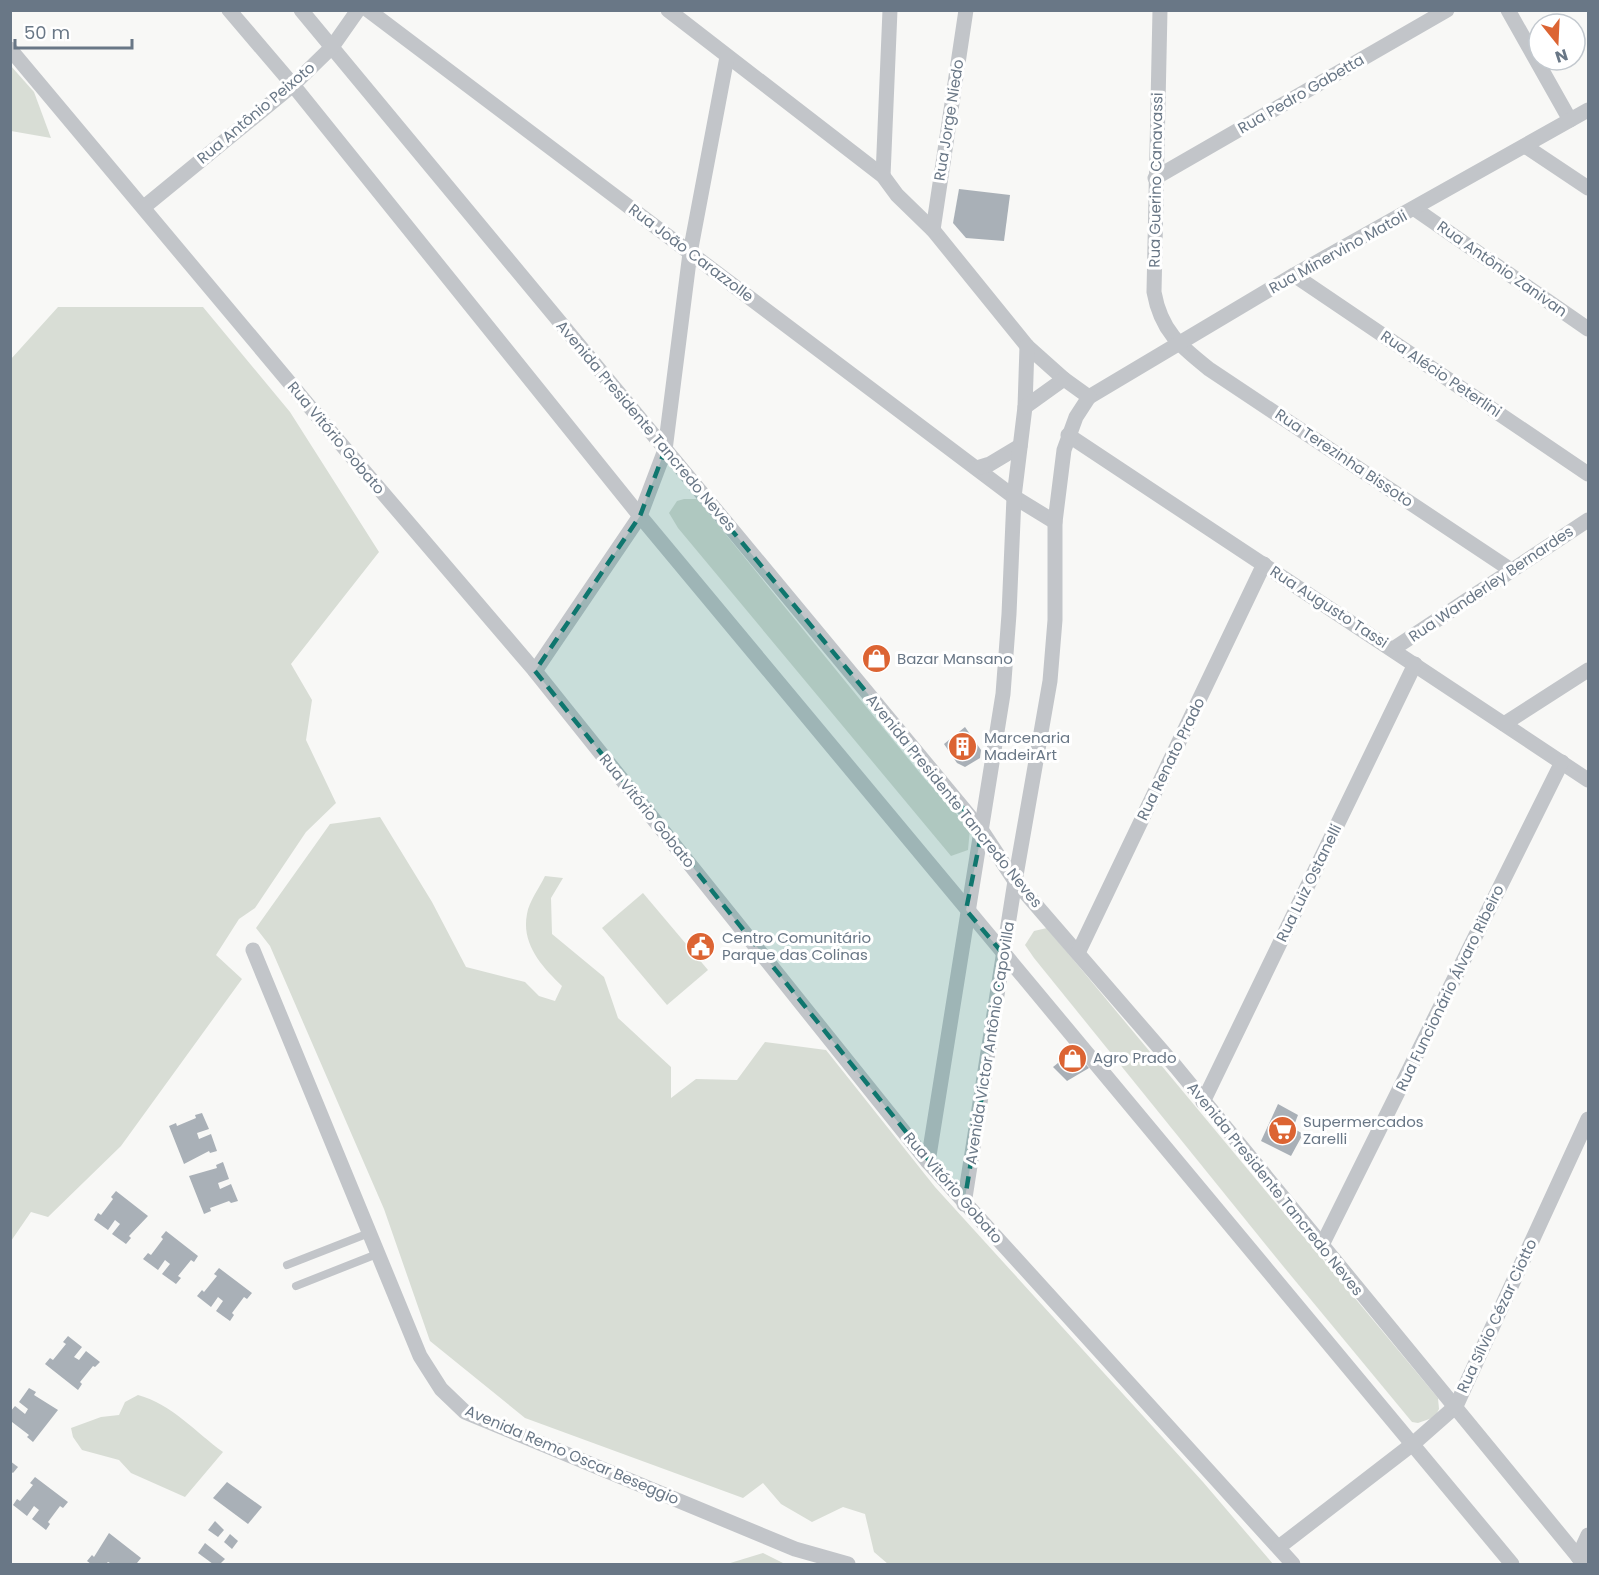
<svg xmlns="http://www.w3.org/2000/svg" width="1599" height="1575" font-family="Poppins,sans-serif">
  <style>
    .green { fill: #d8ddd5 }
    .building { fill: #a9b0b7 }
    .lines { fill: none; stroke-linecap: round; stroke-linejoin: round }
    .lane { stroke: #c2c5c9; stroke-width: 8 }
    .street { stroke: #c2c5c9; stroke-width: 15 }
    .marked { fill: #0f766e; fill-opacity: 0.2; stroke: #0f766e; stroke-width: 4.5; stroke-dasharray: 12 8; stroke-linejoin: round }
    .labels { text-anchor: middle; stroke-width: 6; stroke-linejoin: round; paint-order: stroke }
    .street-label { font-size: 15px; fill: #697786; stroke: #fff }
    .poi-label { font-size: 15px; fill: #697786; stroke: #fff; text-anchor: start }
  </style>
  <rect width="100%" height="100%" fill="#f8f8f6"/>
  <g class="green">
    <path d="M10 65 34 92 51 138 11 131Z"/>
    <path d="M58 307H203L290 412 379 552 291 664 312 700 306 740 336 803 306 832 255 908 239 919 216 955 242 979 121 1146 48 1217 31 1212 11 1241V359Z"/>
    <path d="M684 499H697L924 778 970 829 968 850 951 856 678 528 669 513 677 501Z"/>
    <path d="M380 817 432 902 466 967 525 982 539 996 555 1001 562 986C542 967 521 944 527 914 529 901 540 887 545 876L563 878 551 898 552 934 604 977 618 1018 671 1067V1098L696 1079 737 1080 765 1042 826 1050 935 1187 1203 1482 1273 1564H888L874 1552 865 1514 843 1507 812 1522 781 1504 763 1483 743 1498 525 1418 430 1341 384 1209 270 946 256 928 330 824Z"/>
    <path d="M643 893 708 970 667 1005 602 928Z"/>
    <path d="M1047 928 1438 1398 1439 1409 1435 1417 1418 1423 1412 1422 1283 1266 1034 958 1025 945 1034 931Z"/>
    <path d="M138 1395C172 1404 195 1432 223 1452L185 1497 131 1473 119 1460 82 1450 73 1437 71 1428 101 1417 119 1415 125 1402Z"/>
    <path d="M763 1553 785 1564H727Z"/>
  </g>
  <g class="building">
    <path d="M959 189 1010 195 1004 241 966 238 953 223Z"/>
    <path d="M965 727 981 750 980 758 965 767 957 763 944 744Z"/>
    <path d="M1074 1050 1089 1068 1067 1081 1053 1067Z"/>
    <path d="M1278 1104 1298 1115 1293 1128 1303 1134 1291 1156 1261 1141Z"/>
    <path d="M202 1113 209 1129 197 1133 199 1139 211 1134 217 1151 210 1153 209 1151 184 1164 169 1126 176 1123 177 1126 196 1118 195 1115Z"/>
    <path d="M223 1162 229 1179 218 1183 220 1189 231 1184 238 1201 231 1203 229 1201 210 1208 211 1211 204 1214 189 1176 217 1168 216 1165Z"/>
    <path d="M116 1191 148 1216 129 1236 131 1238 126 1244 112 1234 120 1224 115 1220 108 1230 94 1220 98 1213 101 1215 113 1199 111 1197Z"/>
    <path d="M166 1231 198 1256 194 1262 191 1260 178 1276 181 1278 176 1284 162 1274 170 1264 165 1260 158 1270 143 1259 148 1253 151 1255 163 1239 161 1237Z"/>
    <path d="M219 1268 252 1293 247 1299 244 1297 232 1313 234 1315 230 1321 216 1311 223 1301 218 1297 211 1307 197 1296 202 1290 204 1292 217 1276 214 1274Z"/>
    <path d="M68 1336 82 1347 74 1357 79 1360 86 1351 100 1362 95 1367 93 1366 80 1382 82 1384 78 1390 45 1364 50 1358 53 1360 66 1344 63 1342Z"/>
    <path d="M29 1388 36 1392 34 1395 58 1410 33 1442 27 1437 29 1435 12 1422 10 1425V1412L15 1406 25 1414 28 1409 19 1402Z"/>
    <path d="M10 1461 18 1467 13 1473 10 1471Z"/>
    <path d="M35 1477 68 1502 63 1508 60 1506 48 1522 50 1524 46 1530 32 1519 39 1510 34 1506 27 1516 13 1505 17 1499 20 1501 33 1485 30 1483Z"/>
    <path d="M227 1482 262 1507 248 1524 213 1498Z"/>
    <path d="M215 1521 224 1530 218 1537 208 1530Z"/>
    <path d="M109 1533 141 1558 137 1563 112 1564 108 1562 106 1564H91L87 1561 92 1555 94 1557Z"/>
    <path d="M230 1534 238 1541 232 1549 224 1542Z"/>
    <path d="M205 1543 225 1559 220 1564H213L198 1553Z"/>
  </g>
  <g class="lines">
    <g class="lane">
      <path d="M287 1265 369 1233"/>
      <path d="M296 1286 377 1254"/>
    </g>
    <g class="street">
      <path d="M229 10 293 85 640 516 1512 1564"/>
      <path d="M301 10 982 831 1015 881 1176 1067 1584 1564"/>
      <path d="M368 10 1014 497 1055 522"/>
      <path d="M668 10 883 176 897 195 933 230 1027 346 1064 379"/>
      <path d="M1160 10 1154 292C1161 331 1180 346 1209 369L1511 570"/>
      <path d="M1508 10 1570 120"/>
      <path d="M10 49 335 437 535 671 928 1162 1293 1564"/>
      <path d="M1525 146 1588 188"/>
      <path d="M883 176 890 10"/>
      <path d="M1155 178 1447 10"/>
      <path d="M144 207 293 85 332 47 358 10"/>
      <path d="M1415 209 1588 329"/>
      <path d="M933 230 966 10"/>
      <path d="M1294 275 1588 474"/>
      <path d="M1089 397 1294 275 1588 110"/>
      <path d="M1068 435 1588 780"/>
      <path d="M977 468 990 464 1020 446"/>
      <path d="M1393 649 1588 520"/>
      <path d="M535 671 640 516 665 450 690 253 727 57"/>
      <path d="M1504 724 1588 670"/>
      <path d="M253 950 420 1356 441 1389 465 1412 795 1549 848 1564"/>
      <path d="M1078 953 1264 564"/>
      <path d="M1203 1102 1415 664"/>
      <path d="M928 1162 1003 694 1009 614 1014 497 1025 407 1027 346"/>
      <path d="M964 1204 1015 881 1050 681 1055 620V522L1064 450 1076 417 1089 397 1064 379 1025 407"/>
      <path d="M1322 1245 1562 762"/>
      <path d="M1279 1547 1414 1443 1456 1406 1588 1119"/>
      <path d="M1578 1557 1588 1535"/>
    </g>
  </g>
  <path class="marked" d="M665 450 982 831 966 910 1005 956 964 1204 535 671 640 516Z"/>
  <defs>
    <symbol id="shop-disc" viewBox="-11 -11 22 22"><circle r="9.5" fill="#dc6433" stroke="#fff"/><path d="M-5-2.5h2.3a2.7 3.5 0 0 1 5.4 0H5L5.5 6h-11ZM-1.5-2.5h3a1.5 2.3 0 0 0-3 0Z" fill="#fff"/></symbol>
    <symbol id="building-disc" viewBox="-11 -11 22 22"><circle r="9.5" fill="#dc6433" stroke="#fff"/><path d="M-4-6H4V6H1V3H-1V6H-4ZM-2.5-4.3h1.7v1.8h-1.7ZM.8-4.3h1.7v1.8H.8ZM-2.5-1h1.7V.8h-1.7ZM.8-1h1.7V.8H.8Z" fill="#fff"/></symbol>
    <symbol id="civic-disc" viewBox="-11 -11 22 22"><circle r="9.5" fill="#dc6433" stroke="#fff"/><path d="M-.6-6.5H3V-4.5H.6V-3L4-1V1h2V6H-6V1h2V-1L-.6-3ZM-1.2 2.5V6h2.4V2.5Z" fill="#fff"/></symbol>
    <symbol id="supermarket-disc" viewBox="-11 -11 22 22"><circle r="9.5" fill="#dc6433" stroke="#fff"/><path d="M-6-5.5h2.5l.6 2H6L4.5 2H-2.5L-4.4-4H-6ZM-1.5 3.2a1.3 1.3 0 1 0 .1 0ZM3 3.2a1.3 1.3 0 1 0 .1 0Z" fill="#fff"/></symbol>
  </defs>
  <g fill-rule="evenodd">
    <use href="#shop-disc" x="860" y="642" width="33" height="33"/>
    <use href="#building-disc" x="946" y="730" width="33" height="33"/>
    <use href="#civic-disc" x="684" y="930" width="33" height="33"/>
    <use href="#shop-disc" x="1056" y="1042" width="33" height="33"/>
    <use href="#supermarket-disc" x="1266" y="1114" width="33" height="33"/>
  </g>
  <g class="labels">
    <g class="street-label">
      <text transform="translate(1301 94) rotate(-30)" y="5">Rua Pedro Gabetta</text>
      <text transform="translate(256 113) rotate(-40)" y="5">Rua Antônio Peixoto</text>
      <text transform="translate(949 120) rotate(-81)" y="5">Rua Jorge Niedo</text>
      <text transform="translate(1156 180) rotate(-89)" y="5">Rua Guerino Canavassi</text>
      <text transform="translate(1338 252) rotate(-29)" y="5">Rua Minervino Matoli</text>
      <text transform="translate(691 253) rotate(37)" y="5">Rua João Carazzolle</text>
      <text transform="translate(1502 269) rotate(35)" y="5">Rua Antônio Zanivan</text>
      <text transform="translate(1441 374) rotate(34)" y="5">Rua Alécio Peterlini</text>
      <text transform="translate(646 426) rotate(50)" y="5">Avenida Presidente Tancredo Neves</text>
      <text transform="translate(336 438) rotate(50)" y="5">Rua Vitório Gobato</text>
      <text transform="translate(1344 458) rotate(34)" y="5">Rua Terezinha Bissoto</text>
      <text transform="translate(1491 584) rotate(-34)" y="5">Rua Wanderley Bernardes</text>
      <text transform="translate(1329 607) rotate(33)" y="5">Rua Augusto Tassi</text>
      <text transform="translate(1171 759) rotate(-64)" y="5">Rua Renato Prado</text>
      <text transform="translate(954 801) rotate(51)" y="5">Avenida Presidente Tancredo Neves</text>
      <text transform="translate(647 811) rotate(51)" y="5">Rua Vitório Gobato</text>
      <text transform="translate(1309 883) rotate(-64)" y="5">Rua Luiz Ostanelli</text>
      <text transform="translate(1450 988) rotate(-64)" y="5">Rua Funcionário Álvaro Ribeiro</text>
      <text transform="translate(990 1043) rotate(-81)" y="5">Avenida Victor Antônio Capovilla</text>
      <text transform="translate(953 1188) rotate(49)" y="5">Rua Vitório Gobato</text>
      <text transform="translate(1275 1189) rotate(51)" y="5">Avenida Presidente Tancredo Neves</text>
      <text transform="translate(1497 1316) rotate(-65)" y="5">Rua Sílvio Cézar Ciotto</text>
      <text transform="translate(572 1455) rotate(23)" y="5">Avenida Remo Oscar Beseggio</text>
    </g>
    <g class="poi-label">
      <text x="897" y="664">Bazar Mansano</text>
      <text x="984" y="743">Marcenaria<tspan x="984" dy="17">MadeirArt</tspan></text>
      <text x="722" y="943">Centro Comunitário<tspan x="722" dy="17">Parque das Colinas</tspan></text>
      <text x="1093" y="1063">Agro Prado</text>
      <text x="1303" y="1127">Supermercados<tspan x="1303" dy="17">Zarelli</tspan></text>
    </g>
  </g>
  <rect width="1599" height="1575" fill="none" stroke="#697786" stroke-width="24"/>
  <g transform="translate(1557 42) rotate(162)"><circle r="28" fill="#ffffff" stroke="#c3c9cf" stroke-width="1.5"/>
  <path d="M0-4.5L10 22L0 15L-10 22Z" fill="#dc6433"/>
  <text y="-9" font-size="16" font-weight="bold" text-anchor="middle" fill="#697786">N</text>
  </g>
  <path d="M15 39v9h117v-9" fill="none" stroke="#697786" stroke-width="3"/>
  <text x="24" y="39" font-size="18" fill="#697786" stroke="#ffffff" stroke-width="4.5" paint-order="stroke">50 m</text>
</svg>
